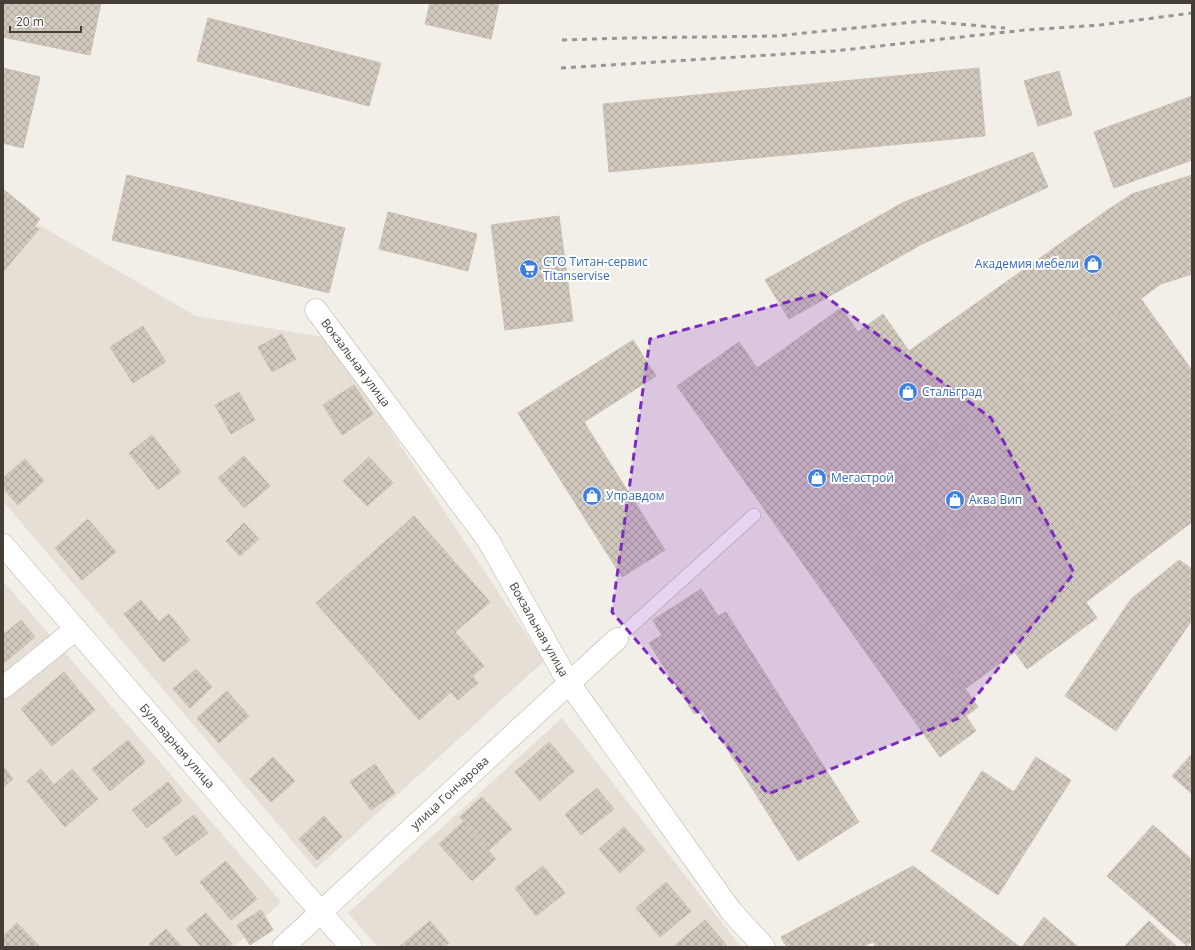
<svg xmlns="http://www.w3.org/2000/svg" width="1195" height="950" font-family="'Open Sans',sans-serif">
  <style>
    .residential { fill: #e5dfd6 }
    .building { fill: url(#building-cross-hatch); stroke: #ccc0b2 }
    .lines { fill: none; stroke-linecap: round; stroke-linejoin: round }
    .lane-casing { stroke: #bcb5ab; stroke-width: 14 }
    .street-casing { stroke: #bcb5ab; stroke-width: 23 }
    .lane { stroke: #fff; stroke-width: 13 }
    .street { stroke: #fff; stroke-width: 22 }
    .rail { stroke: #969696; stroke-width: 3; stroke-dasharray: 5 5; stroke-linecap: butt }
    .marked { fill: #7b2cbf; fill-opacity: 0.2; stroke: #7b2cbf; stroke-width: 3; stroke-dasharray: 8 5; stroke-linejoin: round }
    .labels { text-anchor: middle; stroke-width: 4; stroke-linejoin: round; paint-order: stroke }
    .shop-label { font-size: 12px; fill: #366cbe; stroke: #fff; text-anchor: start }
    .street-label { font-size: 12px; fill: #443e37; stroke: #fff }
  </style>
  <defs>
    <pattern id="building-cross-hatch" width="8" height="8" patternUnits="userSpaceOnUse"><rect width="8" height="8" fill="#d2c9be"/><path d="M0 0l8 8M0 8l8-8" fill="none" stroke="#aca59b"/></pattern>
  </defs>
  <rect width="100%" height="100%" fill="#f2eee8"/>
  <g class="residential">
    <path d="M3 204 196 316 329 338 544 661 316 869 3 501Z"/>
    <path d="M3 581 281 902 234 947H3Z"/>
    <path d="M562 718 741 947H378L348 913Z"/>
  </g>
  <g class="building">
    <path d="M3 3H101L90 55 3 37Z"/>
    <path d="M430 3H499L491 39 425 24Z"/>
    <path d="M208 18 381 63 369 106 197 61Z"/>
    <path d="M3 68 40 77 23 148 3 143Z"/>
    <path d="M979 68 985 136 609 172 603 104Z"/>
    <path d="M1059 71 1072 115 1038 126 1024 81Z"/>
    <path d="M1192 96V160L1114 188 1094 132Z"/>
    <path d="M1033 152 1048 187 922 244 789 319 765 280 904 202Z"/>
    <path d="M127 175 345 228 329 293 112 240Z"/>
    <path d="M1192 175V274L1161 284 841 515 884 577 1186 362 1192 371V441L1067 530 1091 563 1069 578 1097 618 1027 669 969 588 919 624 978 707 966 716 976 731 940 757 677 386 739 342 757 368 841 308 858 332 883 314 909 351 1109 209 1132 194Z"/>
    <path d="M3 189 40 219 34 227 39 229 3 272Z"/>
    <path d="M388 212 477 234 468 271 379 249Z"/>
    <path d="M559 216 573 321 505 330 491 225Z"/>
    <path d="M1141 299 1186 362 884 577 841 515Z"/>
    <path d="M143 326 166 362 133 383 110 347Z"/>
    <path d="M282 334 296 359 272 372 258 347Z"/>
    <path d="M633 340 656 376 584 422 665 550 622 577 518 413Z"/>
    <path d="M354 385 373 414 342 435 323 405Z"/>
    <path d="M239 392 255 420 231 434 215 405Z"/>
    <path d="M152 435 181 472 158 490 129 453Z"/>
    <path d="M1192 441V522L1086 602 1069 578 1091 563 1067 530Z"/>
    <path d="M244 456 270 486 244 508 218 478Z"/>
    <path d="M369 457 393 483 367 506 343 481Z"/>
    <path d="M25 459 44 481 18 505 3 488V478Z"/>
    <path d="M414 516 490 602 455 632 484 666 472 676 478 683 458 700 451 692 419 720 316 603Z"/>
    <path d="M88 519 116 552 82 580 55 548Z"/>
    <path d="M244 523 259 539 240 556 226 541Z"/>
    <path d="M1179 560 1192 569V620L1116 731 1065 696 1131 599Z"/>
    <path d="M969 588 1015 652 965 689 919 624Z"/>
    <path d="M701 589 718 616 726 612 859 822 798 861 702 709 694 714 649 643 662 635 653 620Z"/>
    <path d="M141 600 159 622 169 614 190 640 163 662 124 614Z"/>
    <path d="M21 620 35 637 3 664V635Z"/>
    <path d="M196 669 212 687 190 708 173 689Z"/>
    <path d="M64 672 95 710 52 746 21 709Z"/>
    <path d="M227 691 249 716 219 743 197 718Z"/>
    <path d="M128 740 145 762 110 791 92 769Z"/>
    <path d="M549 742 574 771 540 801 515 772Z"/>
    <path d="M1192 754V794L1172 776Z"/>
    <path d="M273 757 295 781 271 802 250 779Z"/>
    <path d="M1036 757 1071 780 998 895 931 851 982 771 1014 792Z"/>
    <path d="M375 764 395 793 371 810 350 782Z"/>
    <path d="M3 766 13 779 3 787Z"/>
    <path d="M41 769 54 785 72 769 98 799 65 827 27 781Z"/>
    <path d="M168 782 182 801 147 828 132 810Z"/>
    <path d="M597 788 614 809 581 835 565 814Z"/>
    <path d="M482 797 512 829 489 850 460 817Z"/>
    <path d="M194 815 208 833 176 856 163 838Z"/>
    <path d="M324 816 342 837 317 860 299 839Z"/>
    <path d="M463 822 496 859 472 881 439 844Z"/>
    <path d="M1153 825 1192 860V940L1187 946 1107 876Z"/>
    <path d="M624 827 645 850 620 873 599 849Z"/>
    <path d="M226 861 257 899 231 920 200 882Z"/>
    <path d="M543 866 565 893 536 916 515 888Z"/>
    <path d="M913 866 1020 947H876L873 942 862 947H787L781 937Z"/>
    <path d="M666 882 691 911 660 937 636 908Z"/>
    <path d="M261 910 273 930 250 945 237 925Z"/>
    <path d="M206 913 232 944 227 947H201L186 929Z"/>
    <path d="M1044 917 1078 947H1022Z"/>
    <path d="M705 920 728 947H673Z"/>
    <path d="M430 921 449 943 444 947H399Z"/>
    <path d="M1149 921 1177 947H1124Z"/>
    <path d="M17 923 40 947H3V936Z"/>
    <path d="M166 929 182 947H152L149 944Z"/>
  </g>
  <g class="lines">
    <defs>
      <path id="lane" d="M617 639 754 515"/>
      <g id="street">
        <path id="s1" d="M316 310 488 540 569 683 731 911 764 947"/>
        <path id="s2" d="M3 545 351 947"/>
        <path d="M3 688 76 629"/>
        <path id="s3" d="M283 947 617 639"/>
      </g>
    </defs>
    <use href="#lane" class="lane-casing"/>
    <use href="#street" class="street-casing"/>
    <use href="#lane" class="lane"/>
    <use href="#street" class="street"/>
    <g class="rail">
      <path d="M562 40 627 38 776 36 923 21 1005 28"/>
      <path d="M561 68 834 51 1025 30 1100 25 1192 13"/>
    </g>
  </g>
  <path class="marked" d="M821 293 991 418 1074 573 959 718 768 794 612 612 650 339Z"/>
  <defs>
    <symbol id="shop-disc" viewBox="-11 -11 22 22"><circle r="9.5" fill="#3f7fe0" stroke="#fff"/><path d="M-5-2.5h2.3a2.7 3.5 0 0 1 5.4 0H5L5.5 6h-11ZM-1.5-2.5h3a1.5 2.3 0 0 0-3 0Z" fill="#fff"/></symbol>
    <symbol id="supermarket-disc" viewBox="-11 -11 22 22"><circle r="9.5" fill="#3f7fe0" stroke="#fff"/><path d="M-6-5.5h2.5l.6 2H6L4.5 2H-2.5L-4.4-4H-6ZM-1.5 3.2a1.3 1.3 0 1 0 .1 0ZM3 3.2a1.3 1.3 0 1 0 .1 0Z" fill="#fff"/></symbol>
  </defs>
  <g fill-rule="evenodd">
    <use href="#shop-disc" x="1082" y="253" width="22" height="22"/>
    <use href="#supermarket-disc" x="518" y="258" width="22" height="22"/>
    <use href="#shop-disc" x="897" y="381" width="22" height="22"/>
    <use href="#shop-disc" x="806" y="467" width="22" height="22"/>
    <use href="#shop-disc" x="581" y="485" width="22" height="22"/>
    <use href="#shop-disc" x="944" y="489" width="22" height="22"/>
  </g>
  <g class="labels">
    <g class="shop-label">
      <text x="543" y="266">СТО Титан-сервис<tspan x="543" dy="14">Titanservise</tspan></text>
      <text x="1079" y="268" text-anchor="end">Академия мебели</text>
      <text x="922" y="396">Стальград</text>
      <text x="831" y="482">Мегастрой</text>
      <text x="606" y="500">Управдом</text>
      <text x="969" y="504">Аква Вип</text>
    </g>
    <g class="street-label">
      <text dy="4" stroke="none"><textPath href="#s1" startOffset="66">Вокзальная улица</textPath></text>
      <text dy="4" stroke="none"><textPath href="#s1" startOffset="390">Вокзальная улица</textPath></text>
      <text dy="4" stroke="none"><textPath href="#s2" startOffset="266">Бульварная улица</textPath></text>
      <text dy="4" stroke="none"><textPath href="#s3" startOffset="227">улица Гончарова</textPath></text>
    </g>
  </g>
  <rect width="1195" height="950" fill="none" stroke="#443e37" stroke-width="8"/>
  <path d="M10 26v6h71v-6" fill="none" stroke="#443e37" stroke-width="2"/>
  <text x="16" y="26" font-size="12" fill="#443e37" stroke="#ffffff" stroke-width="3" paint-order="stroke">20 m</text>
</svg>
